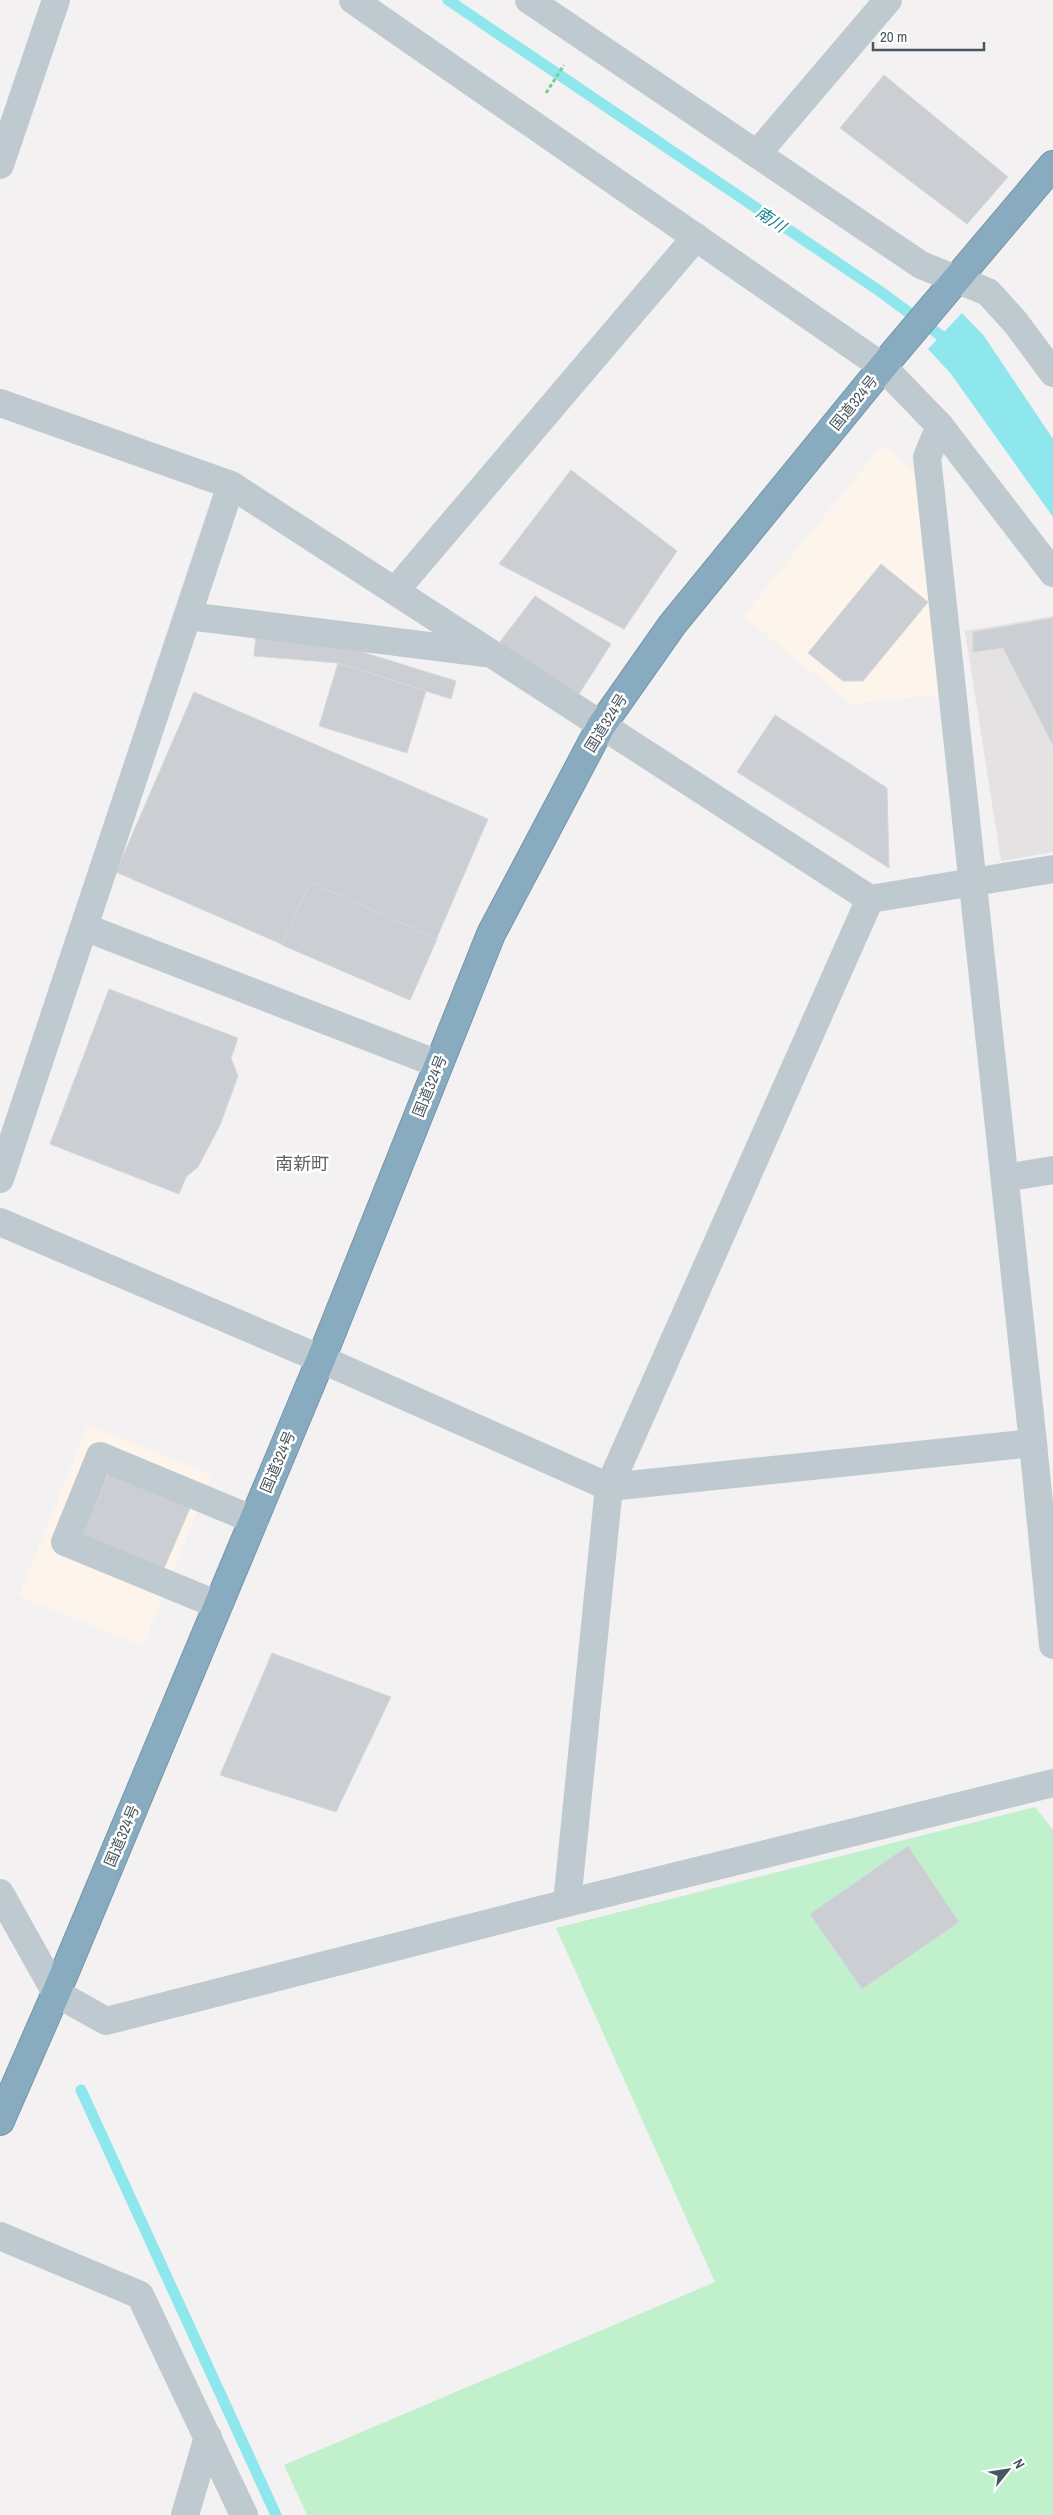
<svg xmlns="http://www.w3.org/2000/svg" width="1053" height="2515" font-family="'Archivo Narrow','Noto Sans JP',sans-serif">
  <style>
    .commercial { fill: #fdf5ec }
    .education { fill: #e4e2e3 }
    .green { fill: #c0f0cc }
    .water { fill: #8de7ed }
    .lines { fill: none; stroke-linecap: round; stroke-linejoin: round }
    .stream { stroke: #8de7ed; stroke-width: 11 }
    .building { fill: #cbcfd3; stroke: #d5d8dc }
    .highway-casing { stroke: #7496ab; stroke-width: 30 }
    .path { stroke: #77cf97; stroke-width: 3; stroke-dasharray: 4 2.5; stroke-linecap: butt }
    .minor { stroke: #bfcad0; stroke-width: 28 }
    .highway { stroke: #89abc0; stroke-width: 28 }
    .labels { text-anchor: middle; stroke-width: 5; stroke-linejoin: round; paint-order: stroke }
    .street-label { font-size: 15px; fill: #48575f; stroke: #fff }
    .water-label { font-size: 16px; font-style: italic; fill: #0c7f88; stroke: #fff }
    .quarter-label { font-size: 18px; fill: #5d6266; stroke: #fff }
  </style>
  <rect width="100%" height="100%" fill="#f3f1f1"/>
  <g class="commercial">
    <path d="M882 445 917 473 944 694 852 704 743 616Z"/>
    <path d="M88 1425 212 1475 143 1646 19 1596Z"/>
  </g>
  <path class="education" d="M1053 616V852L1001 861 965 631Z"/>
  <path class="green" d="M1035 1807 1053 1830V2515H307L284 2465 715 2282 556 1928Z"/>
  <path class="water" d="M962 313 984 336 1053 439V517L951 374 928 349Z"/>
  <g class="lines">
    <g class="stream">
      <path d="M448 0 878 290 952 344"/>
      <path d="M81 2090 276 2515"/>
    </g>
  </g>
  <g class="building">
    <path d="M884 75 1008 177 967 224 840 128Z"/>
    <path d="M571 470 677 551 624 629 499 564Z"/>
    <path d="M881 564 928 602 863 681H843L808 653Z"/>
    <path d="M535 596 611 644 579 694 499 643Z"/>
    <path d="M1053 618V745L1003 648 973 652V632Z"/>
    <path d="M256 636 343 646 456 681 451 699 338 663 254 656Z"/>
    <path d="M338 663 426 691 407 753 319 726Z"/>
    <path d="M194 692 488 819 410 1000 116 872Z"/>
    <path d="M775 715 887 788 889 868 737 772Z"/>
    <path d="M310 882 437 939 410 1000 282 945Z"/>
    <path d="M109 989 238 1038 231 1058 238 1076 220 1125 198 1167 186 1177 179 1194 50 1144Z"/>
    <path d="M110 1470 191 1506 162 1573 81 1538Z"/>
    <path d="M272 1653 391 1697 336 1812 220 1775Z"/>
    <path d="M908 1846 959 1922 862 1989 810 1914Z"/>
  </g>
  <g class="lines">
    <defs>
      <path id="highway" d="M0 2121 56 1993 321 1359 491 934 601 726 672 625 894 353 1053 165"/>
    </defs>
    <use href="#highway" class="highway-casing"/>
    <path class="path" d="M546 93 564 65"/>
    <g class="minor">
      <path d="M353 0 883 367 940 426 1053 573"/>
      <path d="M529 0 921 265 988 292 1016 323 1053 373"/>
      <path d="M757 154 888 0"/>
      <path d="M0 165 56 0"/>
      <path d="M0 403 231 485 870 899 1053 869"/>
      <path d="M940 426 927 457 1033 1443 1053 1645"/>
      <path d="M395 591 696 237"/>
      <path d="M188 616 485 653"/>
      <path d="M84 927 438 1064"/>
      <path d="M1005 1178 1053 1170"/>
      <path d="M0 1179 231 485"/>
      <path d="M0 1222 321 1359 609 1487 1033 1443"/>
      <path d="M218 1605 65 1542 100 1456 254 1520"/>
      <path d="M0 1893 56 1993 106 2021 567 1903 1053 1783"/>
      <path d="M567 1903 609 1487 870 899"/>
      <path d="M0 2236 140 2295 244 2515"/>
      <path d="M185 2515 208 2437"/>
    </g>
    <use href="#highway" class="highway"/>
  </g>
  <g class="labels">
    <g class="street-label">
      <text transform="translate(854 403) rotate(-51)" y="5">国道324号</text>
      <text transform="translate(606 723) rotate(-58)" y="5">国道324号</text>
      <text transform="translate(430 1086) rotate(-68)" y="5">国道324号</text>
      <text transform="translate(278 1462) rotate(-67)" y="5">国道324号</text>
      <text transform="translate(122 1836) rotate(-67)" y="5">国道324号</text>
    </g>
    <g class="water-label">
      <text transform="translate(771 219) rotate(34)" y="6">南川</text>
    </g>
    <g class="quarter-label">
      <text x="302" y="1170">南新町</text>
    </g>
  </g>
  <g transform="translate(1008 2470) rotate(60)" stroke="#ffffff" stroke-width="4" paint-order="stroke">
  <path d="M0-4L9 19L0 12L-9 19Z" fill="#48575f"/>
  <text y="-8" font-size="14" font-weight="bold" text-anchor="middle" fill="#48575f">N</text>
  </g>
  <path d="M873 42v8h111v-8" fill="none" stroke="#48575f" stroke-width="2.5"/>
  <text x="880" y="42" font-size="15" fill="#48575f" stroke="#ffffff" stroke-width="4" paint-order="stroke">20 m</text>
</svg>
